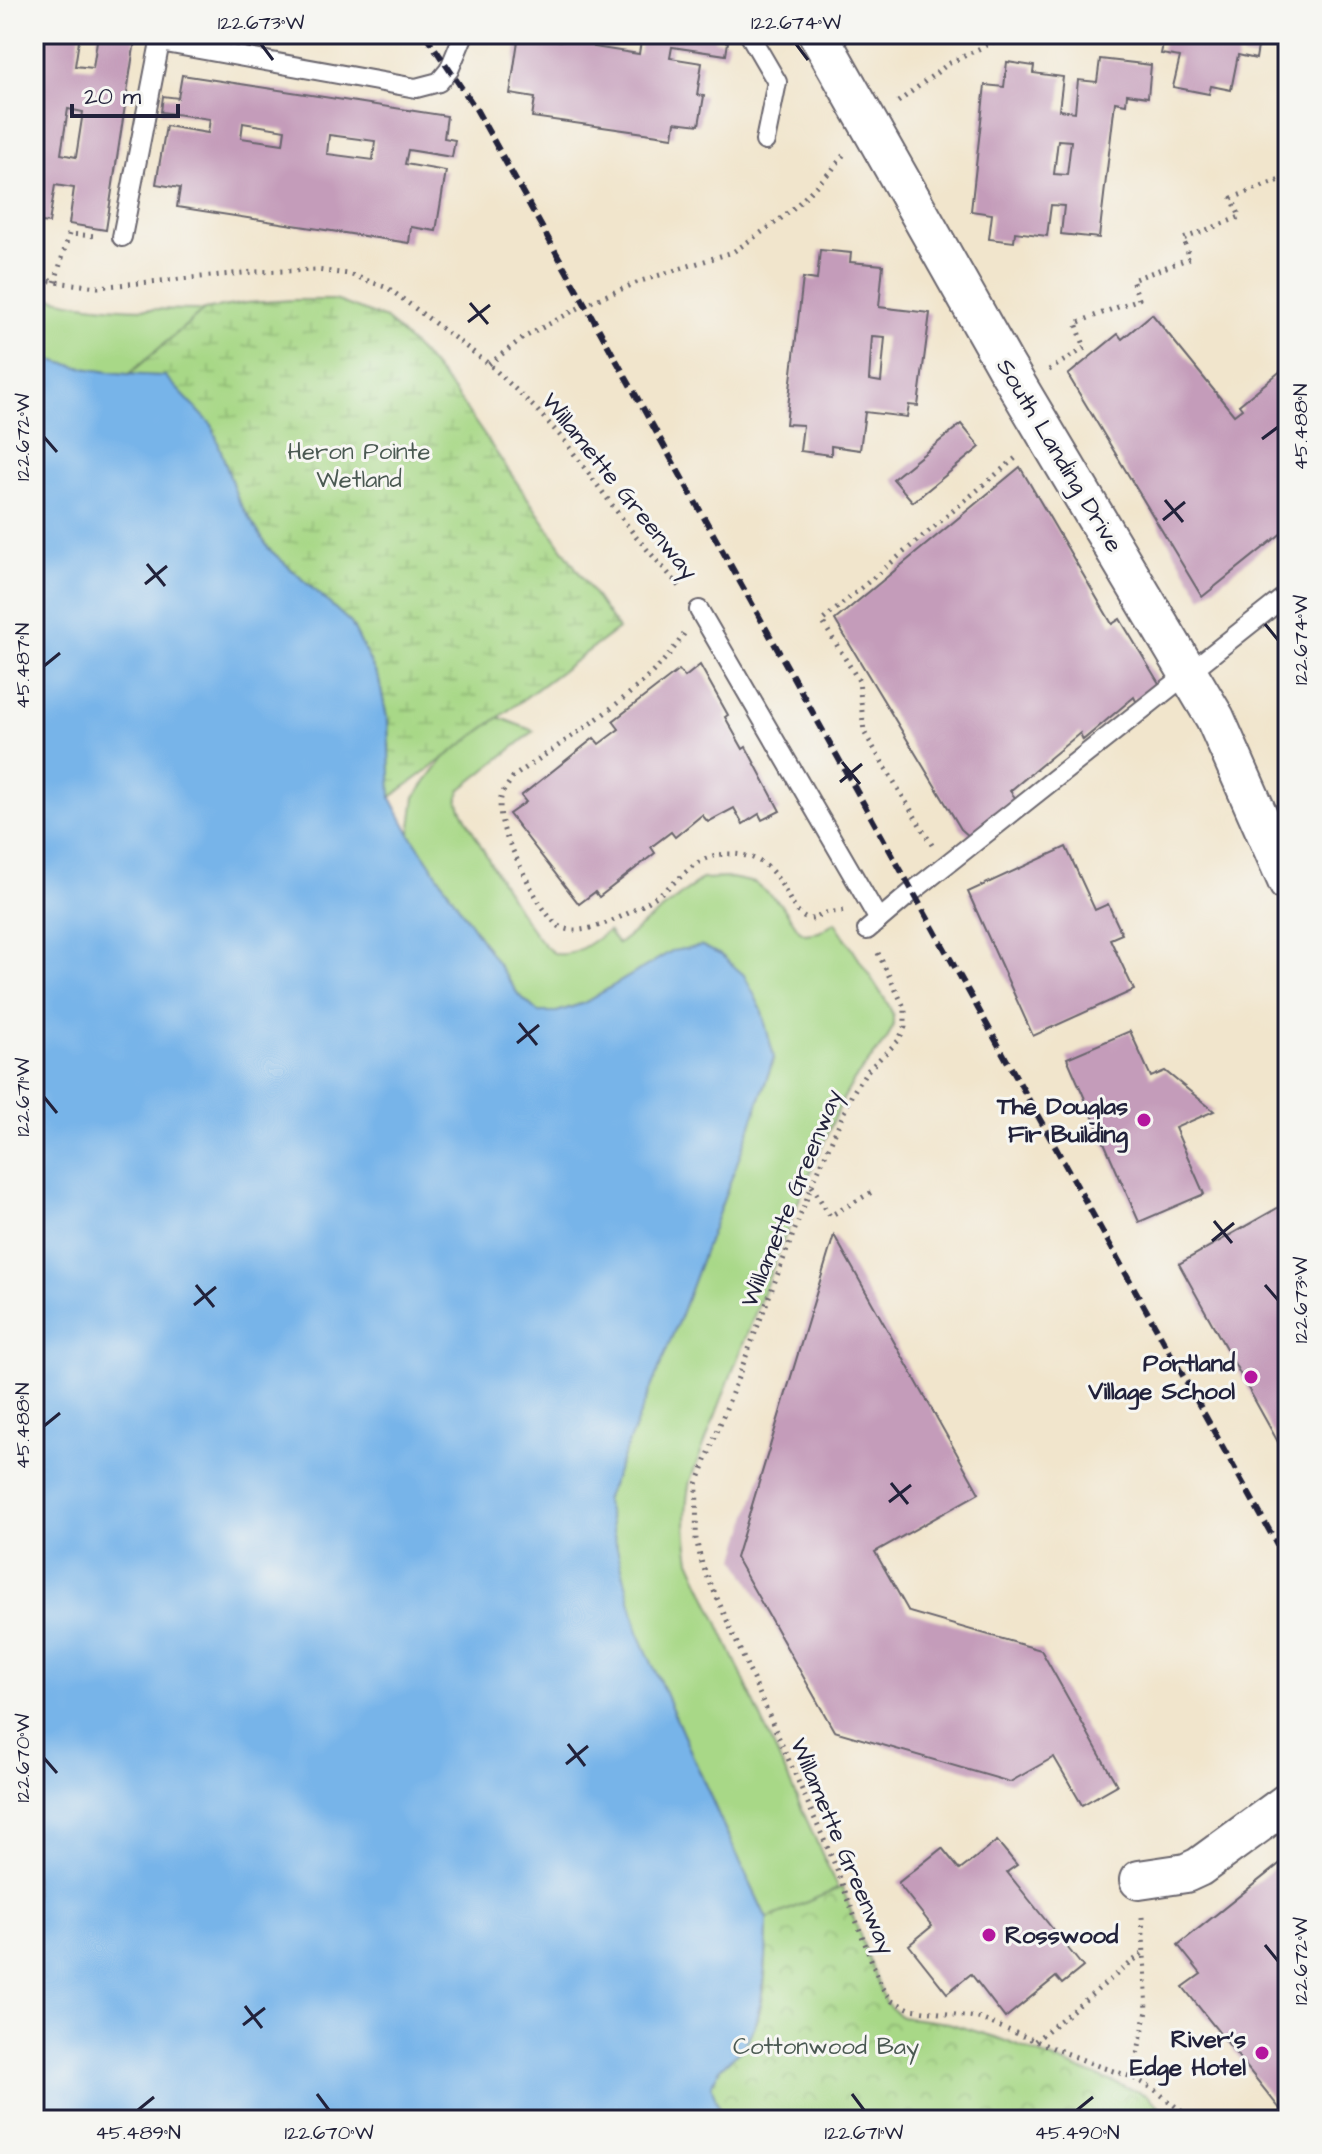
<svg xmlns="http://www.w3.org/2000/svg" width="1322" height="2154" font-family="'Architects Daughter',sans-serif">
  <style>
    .grass { fill: #a8d887; stroke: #657d61; stroke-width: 2 }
    .wetland { fill: url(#wetland-marsh); stroke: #657d61; stroke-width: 2 }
    .park { fill: url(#park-crowns); stroke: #657d61; stroke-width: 2 }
    .water { fill: #77b4e9; stroke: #4c6b92; stroke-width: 2 }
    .building { fill: #c49cba; fill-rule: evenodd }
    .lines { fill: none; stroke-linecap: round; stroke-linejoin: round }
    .lane-casing { stroke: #6a666e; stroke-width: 22 }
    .street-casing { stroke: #6a666e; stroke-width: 42 }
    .path { stroke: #6a666e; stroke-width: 5; stroke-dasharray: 2 6; stroke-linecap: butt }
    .lane { stroke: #fff; stroke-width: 18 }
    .street { stroke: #fff; stroke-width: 38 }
    .rail { stroke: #22223b; stroke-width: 6; stroke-dasharray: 12 6; stroke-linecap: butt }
    .ticks { fill: none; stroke: #22223b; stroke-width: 3 }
    .poi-dot { fill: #b5179e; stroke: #f6f6f2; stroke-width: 3 }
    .labels { text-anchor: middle; stroke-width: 6; stroke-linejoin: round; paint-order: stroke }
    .park-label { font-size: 24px; fill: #4a5952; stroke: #f6f6f2 }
    .street-label { font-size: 24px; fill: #22223b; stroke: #f6f6f2 }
    .poi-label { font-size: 24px; font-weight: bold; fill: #22223b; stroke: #f6f6f2; text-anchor: end }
    .neatline { fill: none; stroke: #22223b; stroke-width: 3 }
    .ticks-label { font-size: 20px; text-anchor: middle; fill: #22223b }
  </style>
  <defs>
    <pattern id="wetland-marsh" width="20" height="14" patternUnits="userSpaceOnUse" patternTransform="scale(2)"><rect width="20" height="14" fill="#a8d887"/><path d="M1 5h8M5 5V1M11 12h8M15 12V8" fill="none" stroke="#90b975"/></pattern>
    <pattern id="park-crowns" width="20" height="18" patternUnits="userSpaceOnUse" patternTransform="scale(2)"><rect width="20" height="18" fill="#a8d887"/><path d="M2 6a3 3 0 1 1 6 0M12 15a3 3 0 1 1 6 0" fill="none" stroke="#90b975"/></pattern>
  </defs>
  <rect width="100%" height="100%" fill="#f6f6f2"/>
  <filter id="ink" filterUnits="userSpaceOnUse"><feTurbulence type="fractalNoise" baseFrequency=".0125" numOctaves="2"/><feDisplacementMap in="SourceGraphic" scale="16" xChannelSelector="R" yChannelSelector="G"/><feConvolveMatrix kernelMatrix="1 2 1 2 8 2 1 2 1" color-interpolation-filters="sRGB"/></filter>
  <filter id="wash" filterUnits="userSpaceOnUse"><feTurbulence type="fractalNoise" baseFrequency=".006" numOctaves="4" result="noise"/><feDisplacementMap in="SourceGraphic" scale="32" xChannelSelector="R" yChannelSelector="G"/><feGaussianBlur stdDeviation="1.8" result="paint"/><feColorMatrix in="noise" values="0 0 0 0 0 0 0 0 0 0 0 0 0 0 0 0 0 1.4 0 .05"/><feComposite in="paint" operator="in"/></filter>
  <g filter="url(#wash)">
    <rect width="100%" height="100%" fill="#f1e5cc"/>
    <g class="grass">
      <path d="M34 293C89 311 146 309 204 310L127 376 61 364 34 354Z"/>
      <path d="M493 715 534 731 460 790 458 799 461 809C475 834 534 949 557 954 575 957 594 940 608 931L618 944 702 879 731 878 755 883 781 904 799 930 805 934 819 932 835 922 888 1004 893 1015V1026L887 1039 854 1080 843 1099 806 1182 690 1481C684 1508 685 1532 690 1560L836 1885 857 1948 938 2120H723L721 2113 739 2076 782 1942 767 1919 723 1825 638 1632 605 1500 680 1317 750 1128 774 1058 761 1008 672 951 584 1003 557 1012H538L518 994 410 834 415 797 471 722Z"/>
    </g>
    <path class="wetland" d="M294 300H335L386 319 424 356 455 393 618 629 390 798 388 722 379 680 351 623 269 549 238 500 212 425 127 376 204 310 246 303Z"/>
    <path class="park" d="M842 1887 885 2002 901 2017 948 2023 995 2037 1147 2095 1175 2120H961L947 2118 938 2120H723L711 2085C714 2080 716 2073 720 2069 726 2060 737 2055 743 2047 769 2012 766 1960 767 1919Z"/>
    <path class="water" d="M34 354C76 370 120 375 165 376L212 425 238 500 269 549 351 623 379 680 388 722 391 798 410 834 518 994 538 1012H557L584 1003 672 951 702 946 721 955 744 975 761 1008 774 1057 750 1128 680 1317 605 1500 638 1632 723 1825 767 1919 766 1957 761 2001 754 2027 742 2049 721 2067 711 2085 723 2120H34Z"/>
    <g id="blocks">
      <g class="building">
        <path d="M34 34H80L75 66 93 68 98 34H136L106 230 69 224 74 188 55 185 49 223 34 221ZM68 109 83 112 76 157 61 154Z"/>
        <path d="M519 34 563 41 564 34H596L594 47 639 54 641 41 611 36V34H715L714 40 728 42 726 55 672 47 670 58 702 63 697 95 704 96 699 125 675 122 673 137 532 117 535 98 510 94Z"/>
        <path d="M1165 34H1260L1256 59 1238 55 1231 90 1211 86 1209 94 1173 87 1180 57 1161 54Z"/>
        <path d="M1100 59 1151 65 1148 97 1127 94 1126 104 1115 102 1099 238 1061 234 1064 206 1051 205 1047 236 1015 232 1014 242 989 239 992 214 971 211 985 85 1004 87 1007 62 1034 66 1033 73 1063 77 1059 110 1075 112 1078 80 1097 82ZM1058 140 1071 141 1067 175 1054 174Z"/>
        <path d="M182 75 447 116 444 138 455 140 452 157 408 150 405 164 446 171 436 231 411 227 409 243 177 207 180 188 156 184 166 126 208 133 210 119 161 112 163 96 178 98ZM243 123 285 130 283 144 241 138ZM329 135 375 141 373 160 327 154Z"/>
        <path d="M820 250 851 253 850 262 883 265 879 307 930 313 918 406 909 405 907 417 865 412 860 450 831 446V455L800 451 803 425 786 424 803 278 817 280ZM872 336 885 337 881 382 869 380Z"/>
        <path d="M1152 314 1234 415 1242 409 1239 405 1288 365V528L1202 597 1068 375 1118 334 1122 339Z"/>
        <path d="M961 424 980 447 913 502 893 479Z"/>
        <path d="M1020 467 1112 624 1120 619 1160 685 1138 705 1134 697 1083 740 1080 733 1010 791 1017 800 971 838 961 829 835 620Z"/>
        <path d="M700 665 728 715 725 717 743 749 746 747 780 811 762 820 759 814 743 824 734 808 708 822 702 815 675 837 671 832 651 847 655 853 599 897 595 892 579 904 509 814 526 802 521 796 594 738 599 744 619 729 613 721 679 670 685 677Z"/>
        <path d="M1066 847 1095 910 1108 904 1122 934 1110 939 1134 990 1033 1036 968 892Z"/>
        <path d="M1130 1031 1151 1077 1165 1071 1214 1111 1175 1128 1204 1194 1139 1222 1067 1058Z"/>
        <path d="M1288 1202V1460L1179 1264Z"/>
        <path d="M834 1235 979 1493 875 1552 909 1612 1041 1650 1117 1785 1082 1805 1054 1757 1010 1782 834 1731 736 1558Z"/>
        <path d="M997 1841 1017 1865 1007 1872 1083 1967 1062 1984 1056 1977 1005 2018 971 1974 947 1993 909 1945 932 1926 898 1883 942 1848 960 1870Z"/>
        <path d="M1288 1857V2119L1183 1987 1201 1974 1178 1945Z"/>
      </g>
    </g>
  </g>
  <g filter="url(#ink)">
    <use href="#blocks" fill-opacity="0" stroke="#6a666e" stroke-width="2"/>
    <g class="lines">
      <defs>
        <g id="lane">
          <path d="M162 34 160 42 416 88 439 82 449 70 464 34"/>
          <path d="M749 34 777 82 765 141"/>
          <path d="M122 237 160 42"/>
          <path d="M699 610 879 920"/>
          <path d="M867 930 913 891 1288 594"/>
        </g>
        <g id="street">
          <path d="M818 34 1005 365 1215 718 1288 883"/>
          <path d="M1139 1880 1186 1873 1199 1867 1288 1802"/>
        </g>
      </defs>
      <use href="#lane" class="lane-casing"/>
      <use href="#street" class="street-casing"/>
      <g class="path">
        <path d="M898 102 948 64 1009 34"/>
        <path d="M1288 156 1282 159 1288 174"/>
        <path d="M34 277 55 282 98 287 253 272 317 270 349 274 388 288 489 364 537 410 563 439 636 537 683 590"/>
        <path d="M55 282 69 234 97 236"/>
        <path d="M489 364 523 338 586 304 641 281 733 252 778 221 797 205 832 170 845 153"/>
        <path d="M1049 370 1085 348 1076 323 1139 299 1132 280 1190 258 1183 239 1240 217 1232 198 1288 177"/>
        <path d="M684 634C646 693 570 736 513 777 510 782 506 787 503 792 496 807 503 831 510 845 522 869 537 905 556 924 580 946 651 903 671 885 691 869 699 855 728 854 787 853 784 913 808 919 815 920 818 915 825 913 830 912 837 912 843 911"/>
        <path d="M932 845 864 732 859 681 822 621 1018 456"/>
        <path d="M878 953 905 1009V1027L898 1041 866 1072 852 1094 812 1185 697 1484 696 1539 702 1564 833 1860 882 1988 892 2001 910 2009 978 2018 1101 2067 1132 2077 1154 2089 1192 2120"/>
        <path d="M812 1186 830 1216 872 1192"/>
        <path d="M1035 2041 1144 1952"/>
        <path d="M1132 2077 1147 2011 1142 1917"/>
      </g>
      <use href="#lane" class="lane"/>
      <use href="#street" class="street"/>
      <path class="rail" d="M425 34 476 109 1288 1564"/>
    </g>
  </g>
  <path class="ticks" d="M261 44 273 60M796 44 808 60M470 303 488 324M468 322 490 305M44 437 57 452M1262 439 1278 427M1165 500 1183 522M1163 520 1185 502M147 564 165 586M145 584 167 566M1265 624 1278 640M44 666 60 653M842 762 860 784M840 782 862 764M519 1023 537 1045M517 1043 539 1025M44 1097 57 1113M1214 1221 1232 1243M1212 1241 1234 1223M196 1285 214 1307M1265 1285 1278 1300M194 1305 216 1287M44 1426 60 1413M891 1483 908 1504M889 1502 911 1485M568 1744 585 1766M44 1758 57 1773M566 1764 588 1746M1265 1945 1278 1961M245 2006 262 2028M243 2025 265 2008M317 2094 329 2110M852 2094 864 2110M138 2110 154 2097M1077 2110 1093 2097"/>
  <g class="poi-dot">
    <circle cx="1144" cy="1120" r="8"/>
    <circle cx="1251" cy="1377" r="8"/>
    <circle cx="989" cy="1935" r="8"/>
    <circle cx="1262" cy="2053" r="8"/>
  </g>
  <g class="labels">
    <g class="park-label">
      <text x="359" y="459">Heron Pointe<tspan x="359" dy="28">Wetland</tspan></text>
      <text x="826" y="2054">Cottonwood Bay</text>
    </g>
    <g class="street-label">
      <text transform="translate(1060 455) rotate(59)" y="8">South Landing Drive</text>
      <text transform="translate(620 486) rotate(51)" y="8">Willamette Greenway</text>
      <text transform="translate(791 1198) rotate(-68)" y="8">Willamette Greenway</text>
      <text transform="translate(843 1846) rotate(67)" y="8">Willamette Greenway</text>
    </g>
    <g class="poi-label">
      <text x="1128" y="1114">The Douglas<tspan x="1128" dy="28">Fir Building</tspan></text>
      <text x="1235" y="1371">Portland<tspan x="1235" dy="28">Village School</tspan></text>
      <text x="1005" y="1943" text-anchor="start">Rosswood</text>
      <text x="1246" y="2047">River's<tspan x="1246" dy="28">Edge Hotel</tspan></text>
    </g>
  </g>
  <rect width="1322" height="2154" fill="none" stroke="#f6f6f2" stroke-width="88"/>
  <path d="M72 104v12h106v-12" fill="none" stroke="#22223b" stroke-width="4"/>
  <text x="84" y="104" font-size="24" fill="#22223b" stroke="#f6f6f2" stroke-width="6" paint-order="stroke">20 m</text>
  <rect x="44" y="44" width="1234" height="2066" class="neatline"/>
  <g class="ticks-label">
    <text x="261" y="29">122.673°W</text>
    <text x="796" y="29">122.674°W</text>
    <text transform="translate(1300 427) rotate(-90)" y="7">45.488°N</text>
    <text transform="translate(22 437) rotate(-90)" y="7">122.672°W</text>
    <text transform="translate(1300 640) rotate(-90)" y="7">122.674°W</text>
    <text transform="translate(22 666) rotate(-90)" y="7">45.487°N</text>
    <text transform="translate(22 1097) rotate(-90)" y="7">122.671°W</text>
    <text transform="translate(1300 1300) rotate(-90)" y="7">122.673°W</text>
    <text transform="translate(22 1426) rotate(-90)" y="7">45.488°N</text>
    <text transform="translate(22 1758) rotate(-90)" y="7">122.670°W</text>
    <text transform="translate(1300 1961) rotate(-90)" y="7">122.672°W</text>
    <text x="138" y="2139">45.489°N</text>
    <text x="329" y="2139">122.670°W</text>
    <text x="864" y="2139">122.671°W</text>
    <text x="1077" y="2139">45.490°N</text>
  </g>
</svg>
